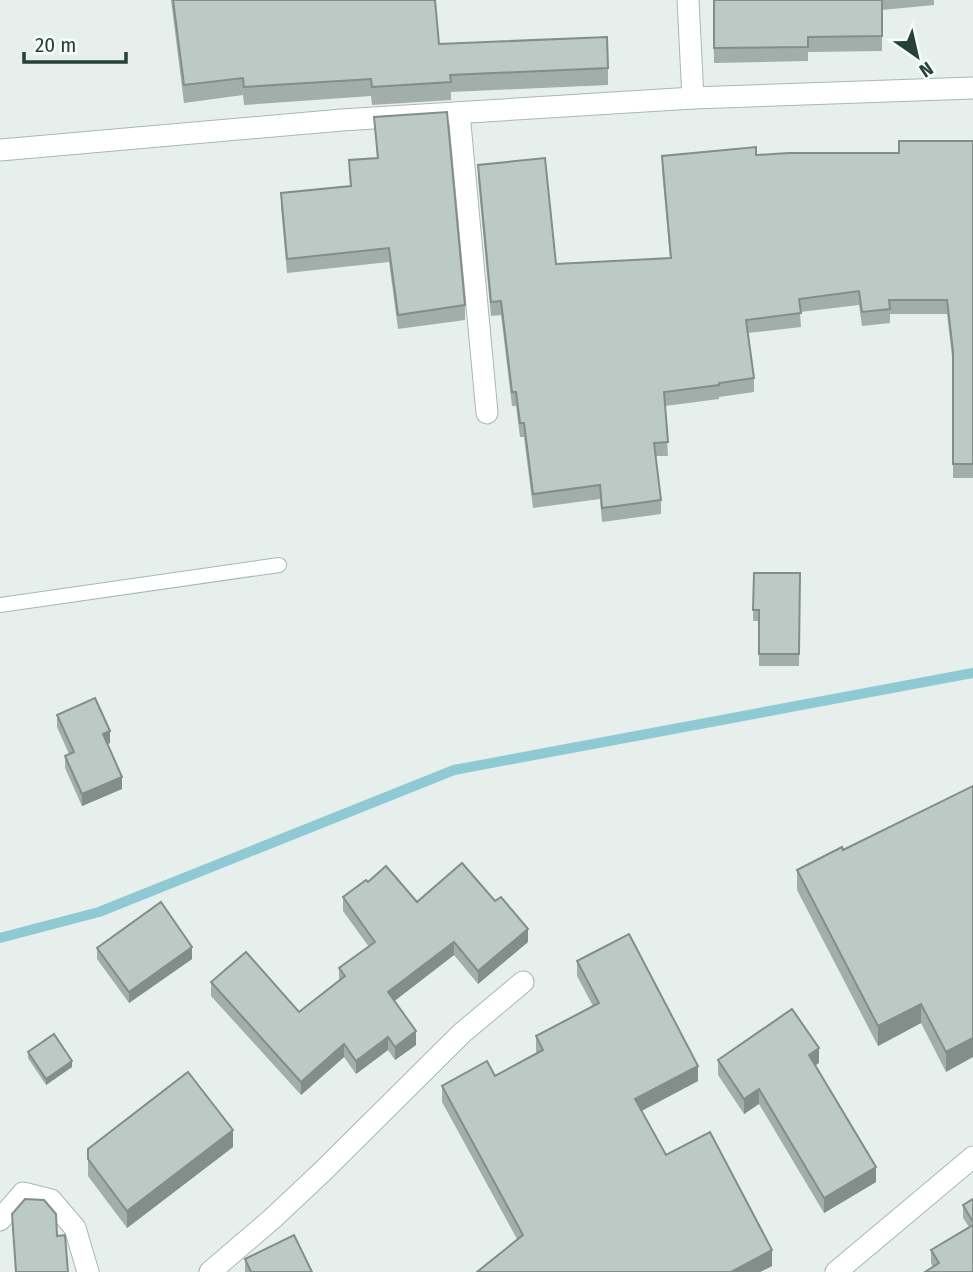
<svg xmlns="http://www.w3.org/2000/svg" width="973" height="1272" font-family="'Fira Sans Condensed',sans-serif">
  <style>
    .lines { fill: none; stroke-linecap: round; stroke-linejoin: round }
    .stream { stroke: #8ec9d4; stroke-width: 10 }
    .service-casing { stroke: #a8b8b2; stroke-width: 16 }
    .minor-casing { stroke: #a8b8b2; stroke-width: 23 }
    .service { stroke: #fff; stroke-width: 14 }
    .minor { stroke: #fff; stroke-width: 21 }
    .wall { fill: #a1aea9 }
    .shaded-wall { fill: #838d89 }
    .building { fill: #bbcac4; stroke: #838d89; stroke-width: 2 }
  </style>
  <rect width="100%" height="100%" fill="#e6efeb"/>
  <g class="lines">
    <path class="stream" d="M0 938 99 912 454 770 973 673"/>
    <defs>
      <path id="service" d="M0 605 279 565"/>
      <g id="minor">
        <path d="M688 0 693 98"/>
        <path d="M459 113 487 413"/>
        <path d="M0 150 342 120 693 98 973 88"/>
        <path d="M0 1220 23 1193 51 1200 75 1228 88 1272"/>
        <path d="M210 1272 272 1219 322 1172 462 1033 523 982"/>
        <path d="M836 1272 973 1157"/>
      </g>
    </defs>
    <use href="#service" class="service-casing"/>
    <use href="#minor" class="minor-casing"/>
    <use href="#service" class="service"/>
    <use href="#minor" class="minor"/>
  </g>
  <g class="wall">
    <path d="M171 0H435L439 44 608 68V85L451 92V100L372 105 371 96 244 105 243 95 184 103Z"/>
    <path d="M713 0H934V5L882 10V51L808 52V61L714 63Z"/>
    <path d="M374 117 465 305V320L398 329 389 262 287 273 281 207V193L350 186 349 160 377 158Z"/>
    <path d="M973 141V478H953V365L947 314H890V323L862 326 859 305 800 312 801 327 748 333 754 378V392L719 397V399L665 406 668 456H656L661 500V514L602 522 600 499 533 508 524 437H520L516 406H512L501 315 491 316 478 179V165L556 264 670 258 662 170V156L899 153Z"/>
    <path d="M754 573H800L799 666H759V621H753Z"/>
    <path d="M57 715 110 743 107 744 122 789 82 806 65 768V756L69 754 57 727Z"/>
    <path d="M973 786 946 1072 921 1023 878 1046 797 890V870L843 850Z"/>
    <path d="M368 882 417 902 528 942 478 984 454 955 394 1001 416 1045 395 1060 388 1050 356 1074 344 1057 301 1095 211 996V982L299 1012 339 981V968L369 947 343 911V897Z"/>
    <path d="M97 948 192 959 129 1003 97 959Z"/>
    <path d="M577 961 698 1081 642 1111 666 1155 772 1266 760 1272H477L517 1239 442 1102V1086L495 1076 536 1053V1036L593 1006 577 976Z"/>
    <path d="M28 1052 72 1067 46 1085 28 1058Z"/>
    <path d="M718 1060 819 1063 815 1065 876 1182 824 1213 759 1104 744 1114 718 1075Z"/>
    <path d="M233 1147 127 1228 88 1176V1149Z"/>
    <path d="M973 1199V1272L933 1267 931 1263V1250L969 1227 963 1218V1205Z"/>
    <path d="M245 1259 312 1272H245Z"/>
  </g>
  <g class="shaded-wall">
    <path d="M110 731V743L103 746V734Z"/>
    <path d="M122 777V789L82 806V794Z"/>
    <path d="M528 929V942L478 984V971Z"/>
    <path d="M454 942V955L388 1006V992Z"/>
    <path d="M192 947V959L129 1003V992Z"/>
    <path d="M921 1004V1023L878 1046V1026Z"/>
    <path d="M416 1031V1045L395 1060V1047Z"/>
    <path d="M388 1037V1050L356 1074V1061Z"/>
    <path d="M973 1038V1057L946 1072V1052Z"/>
    <path d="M344 1044V1057L301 1095V1082Z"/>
    <path d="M819 1048V1063L809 1070V1055Z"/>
    <path d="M72 1061V1067L46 1085V1079Z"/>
    <path d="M698 1066V1081L635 1114V1099Z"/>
    <path d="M759 1089V1104L744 1114V1099Z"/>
    <path d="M233 1130V1147L127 1228V1211Z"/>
    <path d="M876 1167V1182L824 1213V1198Z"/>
    <path d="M772 1250V1266L760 1272H731Z"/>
  </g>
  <g class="building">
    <path d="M173 0H435L439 44 607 37 608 68 450 75 451 82 372 87 371 79 244 87 243 78 184 85Z"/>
    <path d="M714 0H882V36L808 37V47L714 48Z"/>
    <path d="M447 112 465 305 398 315 389 248 287 259 281 193 351 186 349 160 378 158 374 117Z"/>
    <path d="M899 141H973V464H953V351L947 300H889L890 309 862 312 859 291 799 299 801 313 746 320 754 378 719 383V385L664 392 668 442 654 443 661 500 602 508 600 485 533 494 524 423H520L516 392H512L501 301 491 302 478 165 545 158 556 264 671 258 662 156 756 147V155L789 153H899Z"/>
    <path d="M754 573H800L799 654H759V610H753Z"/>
    <path d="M95 698 110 731 103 734 122 777 82 794 65 756 74 752 57 715Z"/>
    <path d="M973 786V1038L946 1052 921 1004 878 1026 797 870 842 847 843 850Z"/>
    <path d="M462 863 495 901 501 897 528 929 478 971 454 942 388 992 416 1031 395 1047 388 1037 356 1061 344 1044 301 1082 211 982 246 952 299 1012 345 976 339 968 375 942 343 897 366 880 368 882 386 866 417 902Z"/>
    <path d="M161 902 192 947 129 992 97 948Z"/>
    <path d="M629 934 698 1066 635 1099 666 1155 710 1132 772 1250 731 1272H477L523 1235 442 1086 487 1061 495 1076 543 1050 536 1036 599 1003 577 961Z"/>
    <path d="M792 1009 819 1048 809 1055 876 1167 824 1198 759 1089 744 1099 718 1060Z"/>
    <path d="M54 1034 72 1061 46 1079 28 1052Z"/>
    <path d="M188 1072 233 1130 127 1211 88 1159V1149Z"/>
    <path d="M25 1199 44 1200 56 1214 57 1236 65 1235 68 1272H16L12 1214Z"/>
    <path d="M973 1199V1222L963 1205Z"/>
    <path d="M973 1225V1272H925L939 1263 931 1250Z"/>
    <path d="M294 1235 312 1272H251L245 1259Z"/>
  </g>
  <g transform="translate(917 56) rotate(146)" stroke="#f7fbf9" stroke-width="5" paint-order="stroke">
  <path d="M0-5L12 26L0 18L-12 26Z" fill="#24423a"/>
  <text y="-10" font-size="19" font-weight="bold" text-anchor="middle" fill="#24423a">N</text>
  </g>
  <path d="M24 52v10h102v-10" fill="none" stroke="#24423a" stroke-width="3.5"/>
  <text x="35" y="52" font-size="21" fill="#24423a" stroke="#f7fbf9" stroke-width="5" paint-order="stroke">20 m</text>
</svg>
